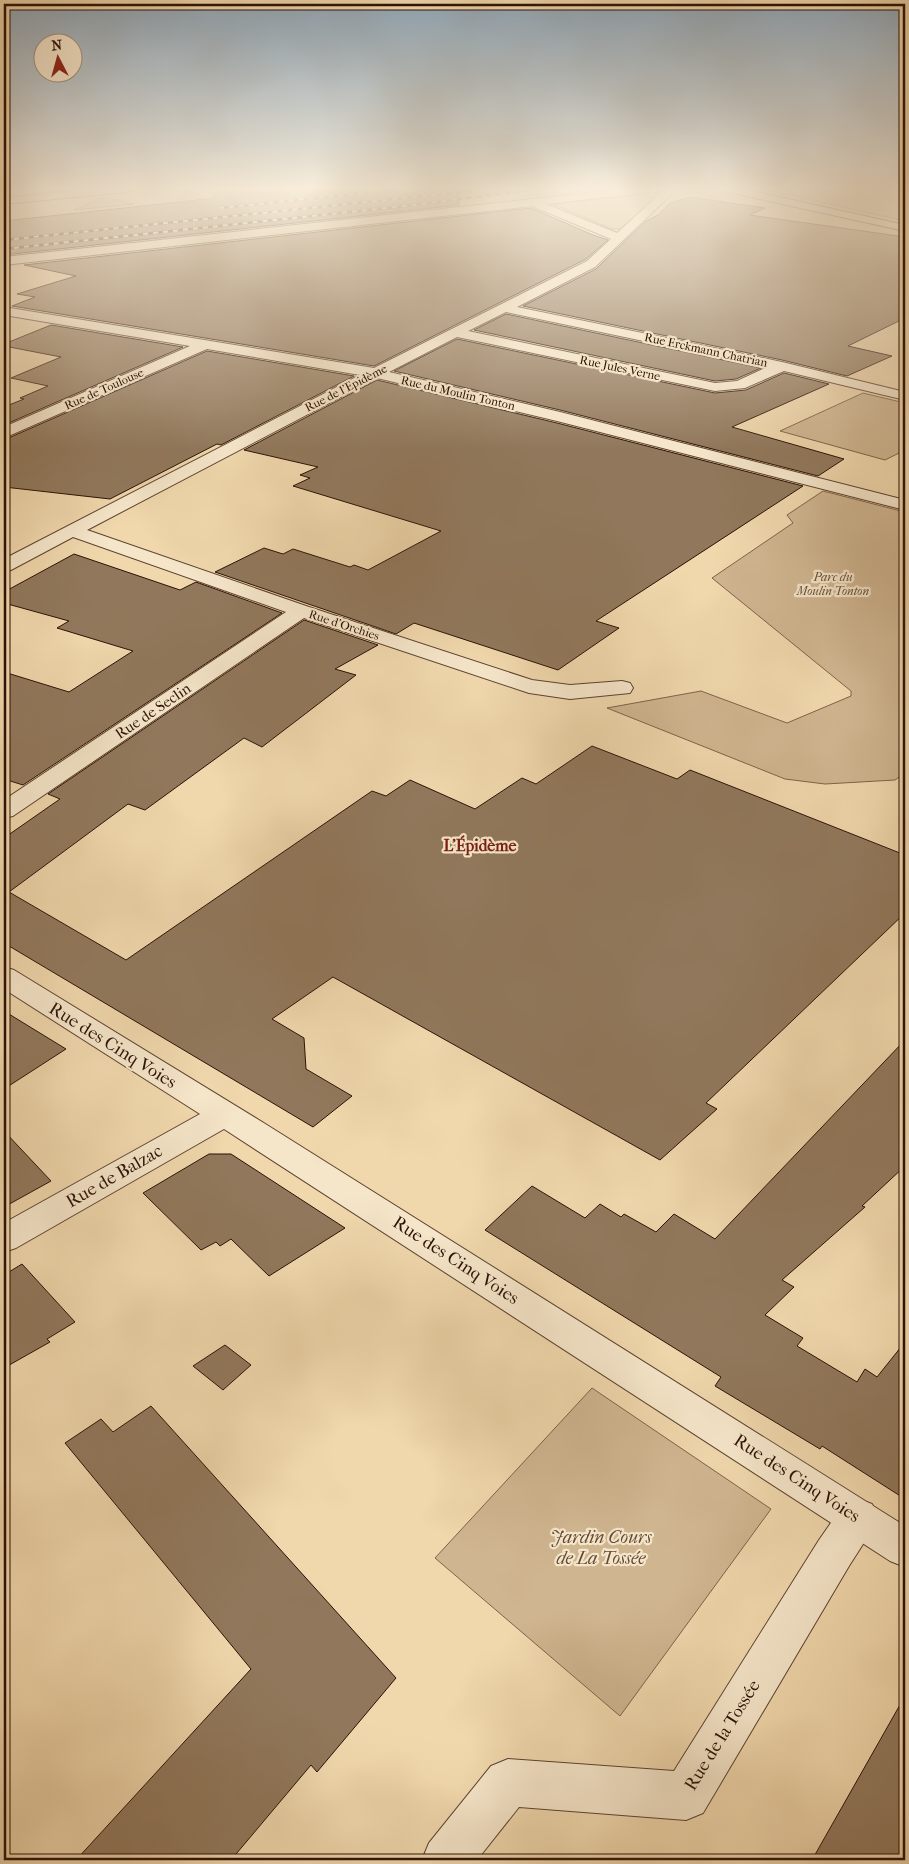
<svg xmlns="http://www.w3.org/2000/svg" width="909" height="1864" font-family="'IM FELL French Canon',serif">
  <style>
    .green { fill: #cfb590; stroke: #7d634a }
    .building { fill: #91785c; stroke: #2b1105 }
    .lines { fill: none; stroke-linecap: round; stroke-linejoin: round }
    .pedestrian-casing { stroke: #5c422f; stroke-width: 2 }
    .minor-casing { stroke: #5c422f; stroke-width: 2 }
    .secondary-casing { stroke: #2b1105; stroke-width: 2 }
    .primary-casing { stroke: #2b1105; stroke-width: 2 }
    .pedestrian { fill: #f5e5c9; fill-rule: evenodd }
    .minor { fill: #f5e5c9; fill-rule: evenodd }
    .secondary { fill: #f5e5c9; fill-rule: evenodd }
    .primary { fill: #f0d7ac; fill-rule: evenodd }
    .rail-casing { stroke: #2b1105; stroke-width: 2.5 }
    .rail { stroke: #f5e5c9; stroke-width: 2; stroke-dasharray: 5; stroke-linecap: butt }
    .labels { text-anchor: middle; stroke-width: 4.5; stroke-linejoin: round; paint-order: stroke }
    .far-street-label { font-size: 12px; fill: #2b1105; stroke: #f5e5c9 }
    .far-park-label { font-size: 12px; font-style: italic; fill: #644a36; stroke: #f5e5c9 }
    .street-label { font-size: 15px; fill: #2b1105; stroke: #f5e5c9 }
    .neighbourhood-label { font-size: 16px; font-weight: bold; fill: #7a1f14; stroke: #f5e5c9 }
    .near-street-label { font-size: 18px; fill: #2b1105; stroke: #f5e5c9 }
    .near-park-label { font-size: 18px; font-style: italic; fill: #644a36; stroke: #f5e5c9 }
  </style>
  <rect width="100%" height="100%" fill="#f0d7ac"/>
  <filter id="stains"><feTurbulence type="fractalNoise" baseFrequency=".004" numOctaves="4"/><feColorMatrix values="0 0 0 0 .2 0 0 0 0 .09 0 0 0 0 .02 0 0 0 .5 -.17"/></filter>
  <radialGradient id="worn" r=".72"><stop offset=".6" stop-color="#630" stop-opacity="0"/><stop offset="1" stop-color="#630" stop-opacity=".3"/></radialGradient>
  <g class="green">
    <path d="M757 188H905V221Z"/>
    <path d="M638 194 655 197 623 229H612L553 204Z"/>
    <path d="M102 198H106L134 204 74 210Z"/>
    <path d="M863 393 905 403V450L885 460 780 431Z"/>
    <path d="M823 491 905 512V773L895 780 825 784 785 779 607 708 701 691 787 723 851 696V691L712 578 793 523 787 515Z"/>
    <path d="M592 1388 771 1509 620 1716 435 1558Z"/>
  </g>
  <g class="building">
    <path d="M259 188H458L459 205 4 255V221L216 198 210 193Z"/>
    <path d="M690 197 765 208 750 215 905 237V318L848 346 892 356 847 376 782 360 523 306 596 269 646 221 658 215 670 203Z"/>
    <path d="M531 208 593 235 608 240 586 259 374 366 12 306 35 297 17 294 76 276 24 265Z"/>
    <path d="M506 314 761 368 736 379 715 381 474 330Z"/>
    <path d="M51 325 183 347 4 425V407L24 399 20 398 48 386 11 378 61 357 4 346V344Z"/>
    <path d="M457 339 715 393 746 390 784 373 829 384 732 427 844 459 818 476 560 410 394 371Z"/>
    <path d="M207 351 354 376 221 445 217 444 110 499 4 487V440Z"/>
    <path d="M377 380 557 423 803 486 596 621 619 628 558 670 414 623 396 634 215 572 264 548 283 554 293 549 350 567 354 565 368 570 441 531 293 486 310 478 300 475 318 467 244 450Z"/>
    <path d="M74 554 180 590 196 582 282 613 23 785 4 779V672L69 692 133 651 57 628 69 621 4 603V592Z"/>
    <path d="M304 620 378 645 335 669 356 675 262 747 244 738 145 810 128 804 9 892 126 960 372 791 386 796 410 780 475 809 522 778 536 784 592 746 677 779 690 770 905 855V913L706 1103 717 1109 660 1160 333 977 272 1019 304 1038 306 1069 352 1096 313 1127 4 943V838L60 799 48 794Z"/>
    <path d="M4 1011 66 1049 4 1089Z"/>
    <path d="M905 1040V1166L862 1206 865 1207 782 1280 794 1287 765 1315 803 1338 797 1346 857 1382 865 1369 877 1377 905 1342V1499L822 1446 820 1449 715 1386 721 1377 485 1230 532 1186 585 1218 600 1204 621 1217 624 1214 656 1232 674 1214 715 1239Z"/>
    <path d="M4 1131 51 1181 4 1207Z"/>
    <path d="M209 1154H231L345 1228 269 1276 231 1239 220 1246 216 1242 201 1250 143 1193Z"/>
    <path d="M22 1264 75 1322 47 1339 50 1342 4 1368V1275Z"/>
    <path d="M225 1345 251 1365 223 1390 193 1366Z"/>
    <path d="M151 1406 396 1678 317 1772 311 1765 231 1860H76L251 1669 65 1443 101 1419 113 1432Z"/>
    <path d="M905 1696V1860H812Z"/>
  </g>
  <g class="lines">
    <defs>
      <path id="pedestrian" d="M858 1499 872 1504 878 1517 872 1530 849 1566 703 1813 686 1820 519 1807 477 1860H422L429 1843 491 1766 508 1759 674 1771 819 1540 844 1504Z"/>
      <g id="minor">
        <path d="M634 188H678L595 267 517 307 782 362 905 392V400L784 371 745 388 715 391 457 337 389 372 560 412 905 500V510L557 421 377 378 87 530 309 607 532 680 570 685 622 681 630 683 633 688 630 693 570 699 529 693 304 618 13 816 4 818V800L286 612 73 537 11 570 4 572V559L360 375 207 349 4 438V427L190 346 4 315V307L374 368 587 261 611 239 532 206 4 265V257ZM663 191 617 233 546 204ZM506 312 767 367 737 381 715 383 468 331Z"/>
        <path d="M4 967 14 970 267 1125 905 1526V1567L890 1561 224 1129 16 1248 4 1252V1223L200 1114 4 989Z"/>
      </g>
      <path id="secondary" d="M719 188H739L905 225V231L724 191Z"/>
      <path id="primary" d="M103 188H143L138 191 4 204V198Z"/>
    </defs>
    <use href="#pedestrian" class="pedestrian-casing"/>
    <use href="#minor" class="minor-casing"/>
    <use href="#secondary" class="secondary-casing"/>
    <use href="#primary" class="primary-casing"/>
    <use href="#pedestrian" class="pedestrian"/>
    <use href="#minor" class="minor"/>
    <use href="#secondary" class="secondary"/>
    <use href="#primary" class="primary"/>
    <defs>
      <g id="rail">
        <path d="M219 208 414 188"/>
        <path d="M4 240 472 191"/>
        <path d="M4 249 406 206 545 188"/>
      </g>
    </defs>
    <use href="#rail" class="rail-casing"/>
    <use href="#rail" class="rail"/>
  </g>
  <linearGradient id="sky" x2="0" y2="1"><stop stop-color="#90a7b9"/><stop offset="0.42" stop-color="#f8edda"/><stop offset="1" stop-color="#f8edda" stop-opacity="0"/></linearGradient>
  <rect width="909" height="449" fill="url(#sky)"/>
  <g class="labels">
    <g class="far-street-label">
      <text transform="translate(706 350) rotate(12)" y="4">Rue Erckmann Chatrian</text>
      <text transform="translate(620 368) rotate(12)" y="4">Rue Jules Verne</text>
      <text transform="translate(346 388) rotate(-27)" y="4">Rue de l'Epidème</text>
      <text transform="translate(104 389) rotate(-24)" y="4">Rue de Toulouse</text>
      <text transform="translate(458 393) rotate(13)" y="4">Rue du Moulin Tonton</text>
      <text transform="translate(344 625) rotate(18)" y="4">Rue d'Orchies</text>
    </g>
    <g class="far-park-label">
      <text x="833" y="581">Parc du<tspan x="833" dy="14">Moulin Tonton</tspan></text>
    </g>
    <g class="street-label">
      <text transform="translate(153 711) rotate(-34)" y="5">Rue de Seclin</text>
    </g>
    <g class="neighbourhood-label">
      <text x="480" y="851">L'Épidème</text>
    </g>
    <g class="near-street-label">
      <text transform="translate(113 1045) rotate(32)" y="6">Rue des Cinq Voies</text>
      <text transform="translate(114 1176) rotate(-30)" y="6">Rue de Balzac</text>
      <text transform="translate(456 1260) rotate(33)" y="6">Rue des Cinq Voies</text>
      <text transform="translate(797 1478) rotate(33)" y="6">Rue des Cinq Voies</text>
      <text transform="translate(722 1735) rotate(-58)" y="6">Rue de la Tossée</text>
    </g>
    <g class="near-park-label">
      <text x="601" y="1543">Jardin Cours<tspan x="601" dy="21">de La Tossée</tspan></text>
    </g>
  </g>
  <rect width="909" height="1864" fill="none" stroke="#f0d7ac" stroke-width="20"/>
  <rect x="5" y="5" width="899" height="1854" fill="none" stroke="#2b1105" stroke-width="2.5"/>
  <rect x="10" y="10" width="889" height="1844" fill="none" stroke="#2b1105"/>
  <g transform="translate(58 58) rotate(354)"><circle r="24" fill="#f5e5c9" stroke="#a4907b"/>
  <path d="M0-4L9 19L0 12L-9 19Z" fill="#8f2418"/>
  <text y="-8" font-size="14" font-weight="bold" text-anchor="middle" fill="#2b1105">N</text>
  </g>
  <rect width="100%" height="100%" filter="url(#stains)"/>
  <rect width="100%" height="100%" fill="url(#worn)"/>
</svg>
